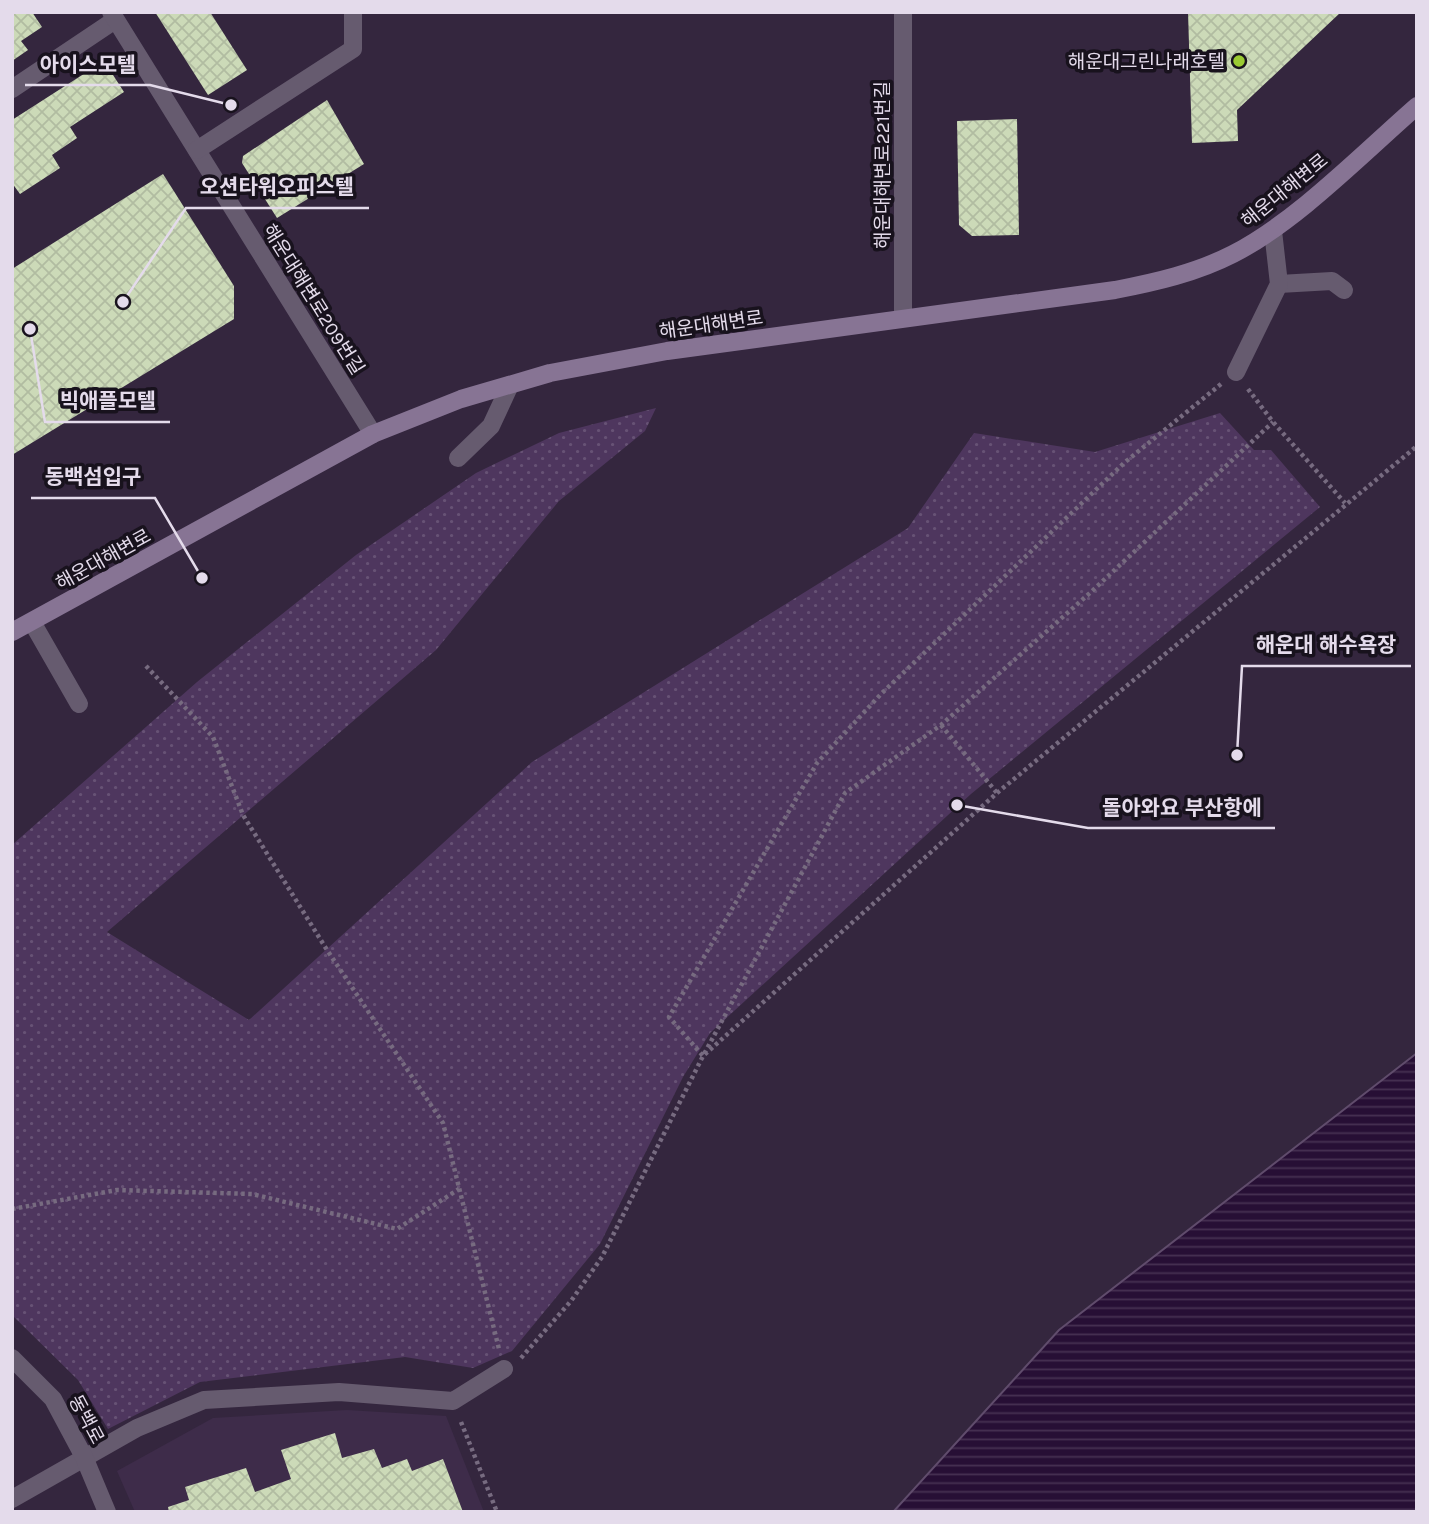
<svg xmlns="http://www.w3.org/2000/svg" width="1429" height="1524" font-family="Karla,'Noto Sans KR',sans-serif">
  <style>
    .built { fill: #3e2c4a }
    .park { fill: url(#park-dots) }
    .water { fill: url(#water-rules); stroke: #604c6c; stroke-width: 2 }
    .building { fill: url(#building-cross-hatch) }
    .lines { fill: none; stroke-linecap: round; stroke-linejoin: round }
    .path { stroke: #776b80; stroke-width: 4.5; stroke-dasharray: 3.5 3.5; stroke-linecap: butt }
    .service { stroke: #665b6f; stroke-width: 18 }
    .minor { stroke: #665b6f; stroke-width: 18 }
    .secondary { stroke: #877494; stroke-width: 18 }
    .poi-dot { fill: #9bcb33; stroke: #18121d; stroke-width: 2.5 }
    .labels { text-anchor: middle; stroke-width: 7; stroke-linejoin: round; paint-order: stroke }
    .poi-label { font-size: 19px; fill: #e4dbeb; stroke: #18121d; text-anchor: end }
    .street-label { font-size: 19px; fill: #e4dbeb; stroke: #18121d }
    .leader { fill: none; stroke: #e4dbeb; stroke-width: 2.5 }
    .callout-dot { fill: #e4dbeb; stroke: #18121d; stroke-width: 2.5 }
    .callout-label { font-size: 21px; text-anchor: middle; font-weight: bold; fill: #e4dbeb; stroke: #18121d; stroke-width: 7; stroke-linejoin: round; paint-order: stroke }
  </style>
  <defs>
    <pattern id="park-dots" width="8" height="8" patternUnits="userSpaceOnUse" patternTransform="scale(1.75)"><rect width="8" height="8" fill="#4e365e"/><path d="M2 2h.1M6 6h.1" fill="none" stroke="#675275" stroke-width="1.8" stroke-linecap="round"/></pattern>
    <pattern id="water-rules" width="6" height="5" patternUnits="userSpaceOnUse" patternTransform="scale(1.75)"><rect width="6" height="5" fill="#270f35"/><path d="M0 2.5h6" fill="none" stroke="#463152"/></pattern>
    <pattern id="building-cross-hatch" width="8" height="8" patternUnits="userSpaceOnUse" patternTransform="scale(1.75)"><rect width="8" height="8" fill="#ccdab8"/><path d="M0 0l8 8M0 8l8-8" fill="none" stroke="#b1bca1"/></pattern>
  </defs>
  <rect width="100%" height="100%" fill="#34263e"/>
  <path class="built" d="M347 1410 446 1416 484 1512H135L117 1471 213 1418Z"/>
  <path class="park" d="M656 408 645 431 559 501 436 650 107 932 249 1020 532 762 908 528 974 433 1095 452 1220 413 1254 450H1271L1320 507 971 794 710 1033 683 1077 600 1244 512 1351 473 1368 405 1357 200 1382 108 1429 78 1380 12 1315V845L197 682 356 555 476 473 559 433Z"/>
  <path class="water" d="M1417 1053V1512H893L1059 1330Z"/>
  <g class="building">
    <path d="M12 12H32L42 27 21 41 28 50 12 61Z"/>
    <path d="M155 12H210L247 70 208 95Z"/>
    <path d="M1188 12H1341L1237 110 1238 141 1192 143Z"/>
    <path d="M104 61 124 92 70 127 77 138 52 155 60 168 20 194 12 183V120Z"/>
    <path d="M327 100 364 164 277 218 242 163 243 156Z"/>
    <path d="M1017 119 1019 235 972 236 959 225 957 121Z"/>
    <path d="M163 174 234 286V319L12 455V269Z"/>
    <path d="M335 1433 342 1458 374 1449 382 1468 407 1459 412 1471 443 1459 463 1512H169L168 1507 189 1500 185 1487 246 1468 255 1492 291 1479 281 1450Z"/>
  </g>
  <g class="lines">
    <g class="path">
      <path d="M1221 384 1124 463 881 694 817 763 669 1017 703 1056 845 793 941 725 1091 592 1273 422"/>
      <path d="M1248 389 1273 422 1345 503"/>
      <path d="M146 666 213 737 243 815 327 950 443 1123 499 1349"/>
      <path d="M941 725 997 793"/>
      <path d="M12 1209 117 1190 252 1194 397 1229 459 1189"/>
      <path d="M521 1358 571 1301 602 1257 703 1056 997 793 1417 446"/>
      <path d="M461 1422 497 1512"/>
    </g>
    <g class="service">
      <path d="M12 89 115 20"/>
      <path d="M1279 284 1332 281 1344 290"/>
      <path d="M1236 372 1279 284 1273 231"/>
      <path d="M458 458 491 426 510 385"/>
      <path d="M32 622 79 704"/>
      <path d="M12 1499 137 1428 204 1400 339 1392 453 1401 504 1369"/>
    </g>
    <g class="minor">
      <path d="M111 12 373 434"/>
      <path d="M197 150 353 49V12"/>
      <path d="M903 318V12"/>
      <path d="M12 1358 53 1399 84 1457 107 1512"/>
    </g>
    <path class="secondary" d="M12 632 373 434 461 399 550 373 667 351 1115 290C1156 282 1196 273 1233 254 1296 222 1363 153 1417 106"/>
  </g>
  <circle class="poi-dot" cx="1239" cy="61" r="7"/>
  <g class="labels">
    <g class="poi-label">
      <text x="1225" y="68">해운대그린나래호텔</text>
    </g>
    <g class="street-label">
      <text transform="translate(882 165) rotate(-90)" y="7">해운대해변로221번길</text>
      <text transform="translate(1284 190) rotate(-39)" y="7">해운대해변로</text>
      <text transform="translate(314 299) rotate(58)" y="7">해운대해변로209번길</text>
      <text transform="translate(711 324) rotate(-8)" y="7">해운대해변로</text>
      <text transform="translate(103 559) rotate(-29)" y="7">해운대해변로</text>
      <text transform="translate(87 1419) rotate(62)" y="7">동백로</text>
    </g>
  </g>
  <path class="leader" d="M231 105L150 85H25M123 302L186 208H369M30 329L45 422H170M202 578L155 498H31M1237 755L1242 666H1411M957 805L1088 828H1275"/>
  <g class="callout-dot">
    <circle cx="231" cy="105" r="7"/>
    <circle cx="123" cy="302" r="7"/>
    <circle cx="30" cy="329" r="7"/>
    <circle cx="202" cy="578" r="7"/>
    <circle cx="1237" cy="755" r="7"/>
    <circle cx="957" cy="805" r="7"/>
  </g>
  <g class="callout-label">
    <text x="88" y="72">아이스모텔</text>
    <text x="277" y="194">오션타워오피스텔</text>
    <text x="108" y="408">빅애플모텔</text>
    <text x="93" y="484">동백섬입구</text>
    <text x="1326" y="652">해운대 해수욕장</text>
    <text x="1182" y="815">돌아와요 부산항에</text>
  </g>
  <rect width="1429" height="1524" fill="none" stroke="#e4dbeb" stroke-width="28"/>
</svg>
